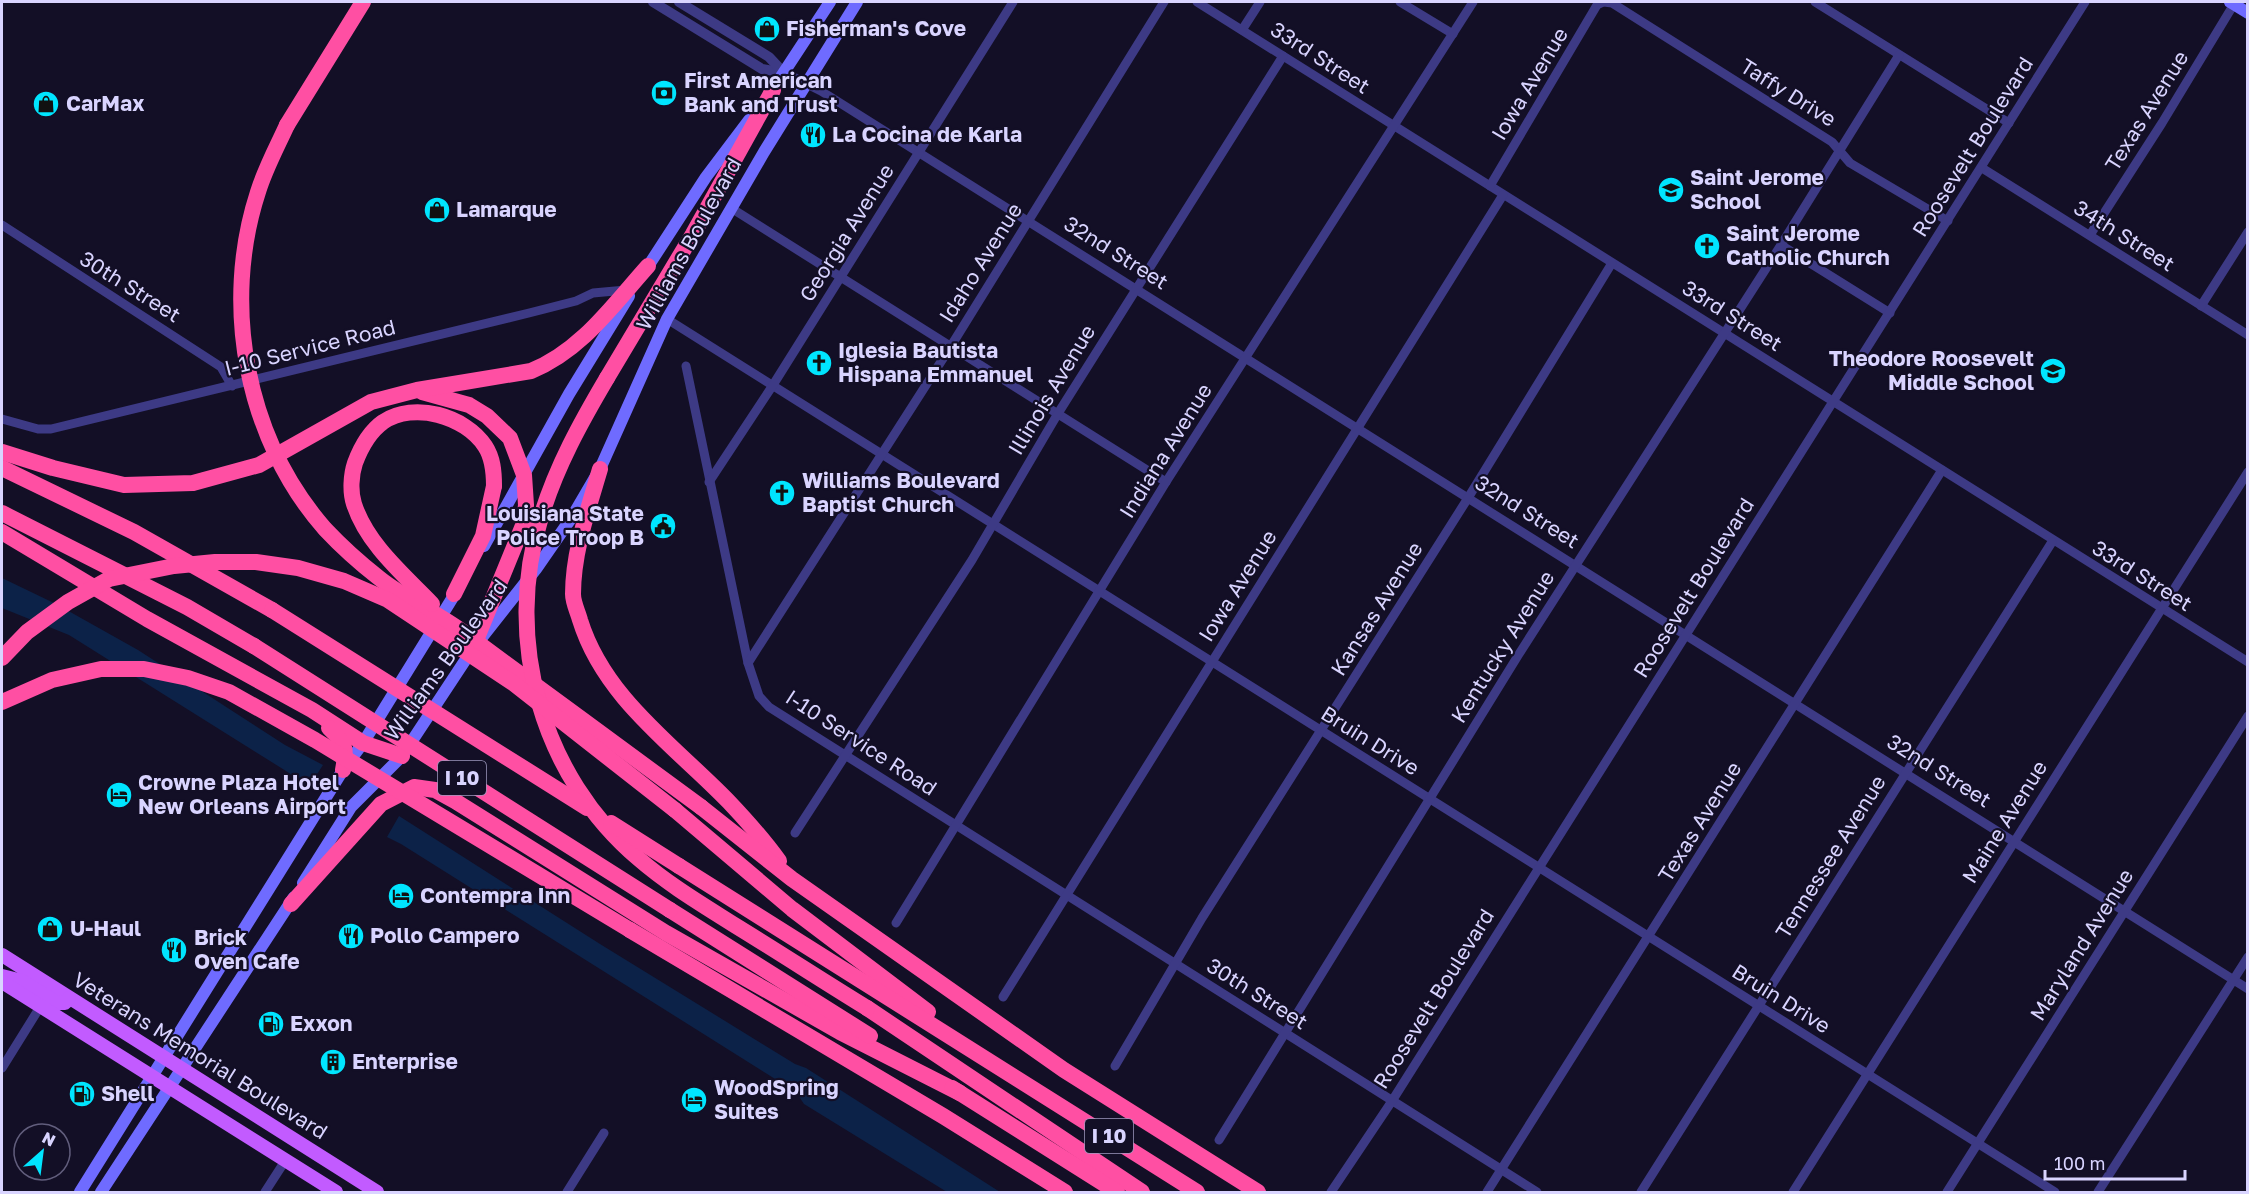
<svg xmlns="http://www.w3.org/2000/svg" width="2249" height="1194" font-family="'Golos Text',sans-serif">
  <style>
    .water { fill: #0c2248 }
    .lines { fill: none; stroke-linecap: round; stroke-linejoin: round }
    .minor { stroke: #3d3a85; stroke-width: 9 }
    .tertiary { stroke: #3d3a85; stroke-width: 10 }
    .secondary { stroke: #6f6bff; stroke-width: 12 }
    .primary { stroke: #c25bff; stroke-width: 14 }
    .motorway { stroke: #ff4fa3; stroke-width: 16 }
    .motorway-bridge { stroke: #ff4fa3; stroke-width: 16 }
    .labels { text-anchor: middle; stroke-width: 4.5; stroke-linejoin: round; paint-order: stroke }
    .shield { fill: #130f26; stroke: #9e99be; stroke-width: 1.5 }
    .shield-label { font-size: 20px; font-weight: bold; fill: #d9d4ff }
    .poi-label { font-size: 21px; font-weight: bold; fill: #d9d4ff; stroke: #130f26; text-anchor: start }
    .street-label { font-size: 21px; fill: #d9d4ff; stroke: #130f26 }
  </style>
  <rect width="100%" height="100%" fill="#130f26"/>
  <g class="water">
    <path d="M2 578 56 604 138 650 285 745 323 765 306 791 297 779 286 771 69 635 2 608Z"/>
    <path d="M399 816 600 944 795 1064 806 1068 1000 1192H947L804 1104 796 1092 401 844 387 837Z"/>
  </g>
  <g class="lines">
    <g class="minor">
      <path d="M1197 2C1548 221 1896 443 2248 662"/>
      <path d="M1400 2 1453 34"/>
      <path d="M1604 2 1612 3 1832 142 1850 163 1948 221"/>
      <path d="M1815 2 2009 123"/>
      <path d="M1242 30 1260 2"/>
      <path d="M805 83 821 91 2248 989"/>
      <path d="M1982 168 2248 335"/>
      <path d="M1490 186 1597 5 1603 2"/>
      <path d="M731 208 1166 482"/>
      <path d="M2 225 221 367 232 386"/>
      <path d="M2090 235 2162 123 2234 4"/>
      <path d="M1781 245 1890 313"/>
      <path d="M2201 306 2248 232"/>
      <path d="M667 319 2055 1192"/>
      <path d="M686 366 748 663 759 696 769 707 1537 1192"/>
      <path d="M2 419 38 429H51L529 313 576 301 593 293 626 290"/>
      <path d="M709 482 773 385 1013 2"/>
      <path d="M748 663 951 346 1164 2"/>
      <path d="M795 833 972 560 1057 415 1283 56"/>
      <path d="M896 923 1166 482 1473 2"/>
      <path d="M1003 997 1503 195"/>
      <path d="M1115 1066 1202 918 1468 498 1612 263"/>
      <path d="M2 1068 40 1007"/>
      <path d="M1219 1140 1519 654 1781 245 1899 55"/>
      <path d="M265 1192 285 1161"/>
      <path d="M567 1192 604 1133"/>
      <path d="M1331 1192 1392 1101 2085 2"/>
      <path d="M1487 1192 1942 470"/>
      <path d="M1641 1192 2052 542"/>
      <path d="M1793 1192 2248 472"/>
      <path d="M1947 1192 2248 716"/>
      <path d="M2098 1192 2248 957"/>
    </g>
    <g class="tertiary">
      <path d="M653 2 762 69 784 73 805 83"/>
      <path d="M679 2 769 57 784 73"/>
    </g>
    <g class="secondary">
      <path d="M2230 2 2248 13"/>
      <path d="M769 95 830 2"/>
      <path d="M645 271 706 177 749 120"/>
      <path d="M484 546 569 394 629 296"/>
      <path d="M303 883 351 807 402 756 472 650 536 569 572 517 600 469 667 319 764 152 857 2"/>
      <path d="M80 1192 343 770 363 743 458 589"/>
      <path d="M101 1192 294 897"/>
    </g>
    <g class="primary">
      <path d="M2 955 377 1192"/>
      <path d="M2 976 22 981 57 1003H65L69 998"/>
      <path d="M2 982 336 1192"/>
    </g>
    <g class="motorway">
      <path d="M287 125 363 2"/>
      <path d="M607 378 693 234 773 90"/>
      <path d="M422 392 469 405 487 416 510 438 524 475 526 505 524 523 472 650"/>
      <path d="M2 452 53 468 124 485 193 483 259 465 371 402 417 390 531 371C581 351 613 305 648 266"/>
      <path d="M2 468 134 532 272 610"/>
      <path d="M600 469C588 510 573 552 573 594 573 603 578 612 580 620 604 698 675 746 729 802 747 821 764 840 779 861"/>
      <path d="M2 513 187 607 254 646"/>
      <path d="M2 532 147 619 312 710 363 743 402 756"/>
      <path d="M454 594 483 536 494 486"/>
      <path d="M329 728C346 744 347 748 343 770"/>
      <path d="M701 807 792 879 1064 1070 1258 1192"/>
      <path d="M675 810 792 909 928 1012"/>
      <path d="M679 866 1197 1192"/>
      <path d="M291 904 381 804 414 787 435 790 455 801 666 933 840 1032 960 1093"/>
      <path d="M670 910 870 1036"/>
      <path d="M630 930 943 1116 1065 1192"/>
      <path d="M867 1008 1142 1192"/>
      <path d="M952 1088 1117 1192"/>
    </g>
    <g class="motorway-bridge">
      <path d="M287 125C277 147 265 169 258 192 221 305 246 439 325 529 341 546 361 564 379 578 405 599 436 612 463 632 542 690 622 749 701 807"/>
      <path d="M607 378C581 422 556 467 541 517 503 639 541 776 639 859 669 885 703 905 736 926 780 953 823 981 867 1008"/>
      <path d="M432 604C403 574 367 544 354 504 350 492 351 475 355 463 361 447 369 432 383 422 414 401 465 416 485 446 493 458 494 472 494 486"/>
      <path d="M272 610 587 808"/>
      <path d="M254 646 670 910"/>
      <path d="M2 658 27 632 68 602 109 579 174 566 215 562H256L298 568 344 581 388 600 513 683 675 810"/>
      <path d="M2 702 52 680 101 669H144L188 678 229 692 315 740 630 930"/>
      <path d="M611 823 679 866"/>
    </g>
  </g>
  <defs>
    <symbol id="shop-disc" viewBox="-11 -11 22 22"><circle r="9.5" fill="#00e5ff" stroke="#130f26"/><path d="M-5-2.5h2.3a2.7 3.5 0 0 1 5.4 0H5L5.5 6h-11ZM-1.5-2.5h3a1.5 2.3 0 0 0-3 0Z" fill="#111"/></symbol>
    <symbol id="bank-disc" viewBox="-11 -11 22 22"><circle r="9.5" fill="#00e5ff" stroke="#130f26"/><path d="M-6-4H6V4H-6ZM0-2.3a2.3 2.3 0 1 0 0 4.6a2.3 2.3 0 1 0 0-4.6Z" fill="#111"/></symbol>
    <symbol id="restaurant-disc" viewBox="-11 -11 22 22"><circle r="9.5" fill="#00e5ff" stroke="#130f26"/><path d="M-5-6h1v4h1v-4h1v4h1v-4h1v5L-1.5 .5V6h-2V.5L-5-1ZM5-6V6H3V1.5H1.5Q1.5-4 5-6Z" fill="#111"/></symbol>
    <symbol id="school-disc" viewBox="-11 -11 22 22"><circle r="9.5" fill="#00e5ff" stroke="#130f26"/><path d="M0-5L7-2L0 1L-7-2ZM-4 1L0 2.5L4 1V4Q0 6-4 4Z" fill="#111"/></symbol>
    <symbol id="church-disc" viewBox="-11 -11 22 22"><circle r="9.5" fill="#00e5ff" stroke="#130f26"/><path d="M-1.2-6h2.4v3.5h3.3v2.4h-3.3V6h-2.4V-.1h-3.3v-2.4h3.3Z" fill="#111"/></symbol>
    <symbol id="civic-disc" viewBox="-11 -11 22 22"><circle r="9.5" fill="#00e5ff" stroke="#130f26"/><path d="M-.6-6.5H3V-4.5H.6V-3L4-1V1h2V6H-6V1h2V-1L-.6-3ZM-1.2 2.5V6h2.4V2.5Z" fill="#111"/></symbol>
    <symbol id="hotel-disc" viewBox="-11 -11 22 22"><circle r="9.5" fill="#00e5ff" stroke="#130f26"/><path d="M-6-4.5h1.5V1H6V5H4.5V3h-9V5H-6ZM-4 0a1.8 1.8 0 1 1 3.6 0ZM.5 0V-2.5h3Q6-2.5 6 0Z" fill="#111"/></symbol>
    <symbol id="fuel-disc" viewBox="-11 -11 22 22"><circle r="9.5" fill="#00e5ff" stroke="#130f26"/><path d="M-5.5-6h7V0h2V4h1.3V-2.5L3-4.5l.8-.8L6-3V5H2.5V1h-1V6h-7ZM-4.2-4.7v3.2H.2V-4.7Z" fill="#111"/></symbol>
    <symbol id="building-disc" viewBox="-11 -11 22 22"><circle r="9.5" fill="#00e5ff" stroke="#130f26"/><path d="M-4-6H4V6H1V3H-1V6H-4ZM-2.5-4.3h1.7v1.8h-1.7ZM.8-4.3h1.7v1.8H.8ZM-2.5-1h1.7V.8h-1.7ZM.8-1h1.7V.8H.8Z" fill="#111"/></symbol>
  </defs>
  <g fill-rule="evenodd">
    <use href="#shop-disc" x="752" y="14" width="30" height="30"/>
    <use href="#bank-disc" x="649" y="78" width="30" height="30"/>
    <use href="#shop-disc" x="31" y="89" width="30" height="30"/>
    <use href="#restaurant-disc" x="798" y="120" width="30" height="30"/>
    <use href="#school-disc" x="1656" y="175" width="30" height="30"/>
    <use href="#shop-disc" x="422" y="195" width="30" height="30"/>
    <use href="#church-disc" x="1692" y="231" width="30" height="30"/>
    <use href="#church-disc" x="804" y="348" width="30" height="30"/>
    <use href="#school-disc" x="2038" y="356" width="30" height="30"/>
    <use href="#church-disc" x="767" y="478" width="30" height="30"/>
    <use href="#civic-disc" x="648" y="511" width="30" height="30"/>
    <use href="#hotel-disc" x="104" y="780" width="30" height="30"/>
    <use href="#hotel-disc" x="386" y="881" width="30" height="30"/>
    <use href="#shop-disc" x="35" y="914" width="30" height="30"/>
    <use href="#restaurant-disc" x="336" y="921" width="30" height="30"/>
    <use href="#restaurant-disc" x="159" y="935" width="30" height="30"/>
    <use href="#fuel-disc" x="256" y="1009" width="30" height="30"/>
    <use href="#building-disc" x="318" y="1047" width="30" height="30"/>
    <use href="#fuel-disc" x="67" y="1079" width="30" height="30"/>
    <use href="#hotel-disc" x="679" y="1085" width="30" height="30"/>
  </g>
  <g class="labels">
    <g class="shield">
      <rect x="438" y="761" width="48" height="34" rx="4.5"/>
      <rect x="1085" y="1119" width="48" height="34" rx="4.5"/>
    </g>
    <g class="shield-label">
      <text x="462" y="785">I 10</text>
      <text x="1109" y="1143">I 10</text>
    </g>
    <g class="poi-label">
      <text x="786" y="36">Fisherman's Cove</text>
      <text x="684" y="88">First American<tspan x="684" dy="24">Bank and Trust</tspan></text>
      <text x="66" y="111">CarMax</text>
      <text x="832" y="142">La Cocina de Karla</text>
      <text x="1690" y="185">Saint Jerome<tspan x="1690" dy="24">School</tspan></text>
      <text x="456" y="217">Lamarque</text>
      <text x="1726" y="241">Saint Jerome<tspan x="1726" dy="24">Catholic Church</tspan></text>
      <text x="838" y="358">Iglesia Bautista<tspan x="838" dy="24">Hispana Emmanuel</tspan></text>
      <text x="2034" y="366" text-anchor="end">Theodore Roosevelt<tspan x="2034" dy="24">Middle School</tspan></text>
      <text x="802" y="488">Williams Boulevard<tspan x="802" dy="24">Baptist Church</tspan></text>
      <text x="644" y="521" text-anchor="end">Louisiana State<tspan x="644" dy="24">Police Troop B</tspan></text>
      <text x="138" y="790">Crowne Plaza Hotel<tspan x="138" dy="24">New Orleans Airport</tspan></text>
      <text x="420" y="903">Contempra Inn</text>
      <text x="70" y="936">U-Haul</text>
      <text x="370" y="943">Pollo Campero</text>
      <text x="194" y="945">Brick<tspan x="194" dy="24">Oven Cafe</tspan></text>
      <text x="290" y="1031">Exxon</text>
      <text x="352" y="1069">Enterprise</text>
      <text x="714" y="1095">WoodSpring<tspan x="714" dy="24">Suites</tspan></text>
      <text x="101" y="1101">Shell</text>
    </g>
    <g class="street-label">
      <text transform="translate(1320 58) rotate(33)" y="7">33rd Street</text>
      <text transform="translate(1530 84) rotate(-59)" y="7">Iowa Avenue</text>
      <text transform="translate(1788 93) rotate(32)" y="7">Taffy Drive</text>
      <text transform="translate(2147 111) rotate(-58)" y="7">Texas Avenue</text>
      <text transform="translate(1973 147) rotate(-58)" y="7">Roosevelt Boulevard</text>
      <text transform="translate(847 233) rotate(-58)" y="7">Georgia Avenue</text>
      <text transform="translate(2124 236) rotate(32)" y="7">34th Street</text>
      <text transform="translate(689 244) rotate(-61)" y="7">Williams Boulevard</text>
      <text transform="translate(1116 253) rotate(32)" y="7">32nd Street</text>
      <text transform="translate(981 263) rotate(-58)" y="7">Idaho Avenue</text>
      <text transform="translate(130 287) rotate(32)" y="7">30th Street</text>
      <text transform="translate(1732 316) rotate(32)" y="7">33rd Street</text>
      <text transform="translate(310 348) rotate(-14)" y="7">I-10 Service Road</text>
      <text transform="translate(1052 390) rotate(-59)" y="7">Illinois Avenue</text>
      <text transform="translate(1166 451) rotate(-58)" y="7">Indiana Avenue</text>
      <text transform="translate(1527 512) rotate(32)" y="7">32nd Street</text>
      <text transform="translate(2142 576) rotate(32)" y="7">33rd Street</text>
      <text transform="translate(1238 586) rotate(-58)" y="7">Iowa Avenue</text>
      <text transform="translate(1694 588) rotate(-58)" y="7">Roosevelt Boulevard</text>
      <text transform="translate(1377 609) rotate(-58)" y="7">Kansas Avenue</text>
      <text transform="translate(1503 647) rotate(-58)" y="7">Kentucky Avenue</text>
      <text transform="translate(446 660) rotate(-54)" y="7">Williams Boulevard</text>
      <text transform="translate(1370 741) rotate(32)" y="7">Bruin Drive</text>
      <text transform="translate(861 743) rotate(33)" y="7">I-10 Service Road</text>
      <text transform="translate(1939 771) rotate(32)" y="7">32nd Street</text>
      <text transform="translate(1700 822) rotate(-58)" y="7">Texas Avenue</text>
      <text transform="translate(2005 822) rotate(-58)" y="7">Maine Avenue</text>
      <text transform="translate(1831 857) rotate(-58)" y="7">Tennessee Avenue</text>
      <text transform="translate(2082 945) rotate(-58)" y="7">Maryland Avenue</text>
      <text transform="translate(1257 994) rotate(32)" y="7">30th Street</text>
      <text transform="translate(1434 999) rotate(-58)" y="7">Roosevelt Boulevard</text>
      <text transform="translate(1781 999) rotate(32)" y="7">Bruin Drive</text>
      <text transform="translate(200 1056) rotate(32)" y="7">Veterans Memorial Boulevard</text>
    </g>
  </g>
  <rect width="2249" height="1194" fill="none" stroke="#d9d4ff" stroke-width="6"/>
  <g transform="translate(42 1152) rotate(28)"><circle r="28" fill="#130f26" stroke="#625e7d" stroke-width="1.5"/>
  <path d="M0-4.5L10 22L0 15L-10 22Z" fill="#00e5ff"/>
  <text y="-9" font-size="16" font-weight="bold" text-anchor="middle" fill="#d9d4ff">N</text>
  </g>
  <path d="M2045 1170v9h140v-9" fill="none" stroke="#d9d4ff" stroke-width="3"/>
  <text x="2054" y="1170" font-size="18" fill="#d9d4ff" stroke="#130f26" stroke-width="4.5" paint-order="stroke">100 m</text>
</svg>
